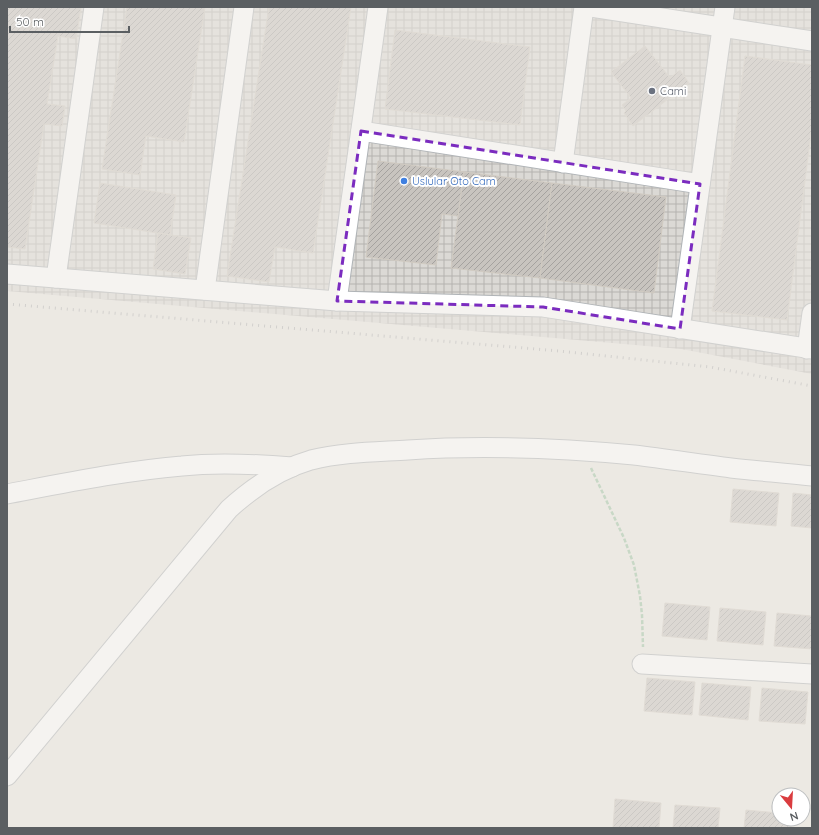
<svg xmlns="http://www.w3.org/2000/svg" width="819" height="835" font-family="Quicksand,sans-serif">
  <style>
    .industrial { fill: url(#industrial-grid) }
    .building { fill: url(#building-hatch); stroke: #d1cbc2 }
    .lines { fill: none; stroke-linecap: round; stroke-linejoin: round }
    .street-casing { stroke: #b0b4b7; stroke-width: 21 }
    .path { stroke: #9cc3a2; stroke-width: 2.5; stroke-dasharray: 4 2; stroke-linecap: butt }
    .street { stroke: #fff; stroke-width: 19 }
    .rail { stroke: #b1b2b2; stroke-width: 3; stroke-dasharray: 1 5; stroke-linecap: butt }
    .marked { fill: none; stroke: #7b2cbf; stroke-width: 3; stroke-dasharray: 8 5; stroke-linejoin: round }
    .worship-dot { fill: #6b7280; stroke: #fff; stroke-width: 1.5 }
    .shop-dot { fill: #3f7fe0; stroke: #fff; stroke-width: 1.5 }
    .labels { text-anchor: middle; stroke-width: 4; stroke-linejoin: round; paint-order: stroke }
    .worship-label { font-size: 11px; fill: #5b616d; stroke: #fff; text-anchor: start }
    .shop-label { font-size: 11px; fill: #366cbe; stroke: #fff; text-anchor: start }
  </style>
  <defs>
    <pattern id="industrial-grid" width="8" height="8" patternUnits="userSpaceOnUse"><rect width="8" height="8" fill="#dbd9d5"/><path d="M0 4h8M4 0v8" fill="none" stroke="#b5b3b0"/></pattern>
    <pattern id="building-hatch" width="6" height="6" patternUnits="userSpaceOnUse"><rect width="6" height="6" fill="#c8c4bf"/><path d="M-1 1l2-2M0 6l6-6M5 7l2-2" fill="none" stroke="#a5a29f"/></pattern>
  </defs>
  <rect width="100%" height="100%" fill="#ece9e3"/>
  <path class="industrial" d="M7 7H812V374L681 349 7 291Z"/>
  <g class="building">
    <path d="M7 7H81L76 39 58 36 47 104 65 106 62 126 44 124 25 249 7 247Z"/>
    <path d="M127 7H205L184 142 146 136 140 175 102 169Z"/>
    <path d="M269 7H351L313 253 275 247 269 282 227 276Z"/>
    <path d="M395 30 530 47 520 125 385 109Z"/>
    <path d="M645 46 670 78 680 70 689 83 633 126 624 113 626 111 622 105 631 98 611 72Z"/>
    <path d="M745 56 812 65V127L787 320 712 311Z"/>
    <path d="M378 161 464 172 458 216 442 214 436 265 366 257Z"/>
    <path d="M464 172 552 183 540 278 451 268Z"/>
    <path d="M100 183 176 195 170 235 94 223Z"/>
    <path d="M552 183 666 197 654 293 540 278Z"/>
    <path d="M158 233 191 238 185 274 153 269Z"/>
    <path d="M733 489 779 493 776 526 730 522Z"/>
    <path d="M793 493 812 495V528L791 526Z"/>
    <path d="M665 603 710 607 707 640 662 636Z"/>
    <path d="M720 608 766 612 763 645 717 641Z"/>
    <path d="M777 613 812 616V649L774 646Z"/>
    <path d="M647 678 695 682 692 715 644 711Z"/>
    <path d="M702 683 751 687 748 720 699 715Z"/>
    <path d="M762 688 808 692 805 724 759 721Z"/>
    <path d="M615 799 661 803 659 828H613Z"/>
    <path d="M675 805 720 808 718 828H673Z"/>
    <path d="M746 810 779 813V819H791V828H744Z"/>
  </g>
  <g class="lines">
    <defs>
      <g id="street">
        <path d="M591 7 812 41"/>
        <path d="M361 131 700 184"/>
        <path d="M563 163 584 7"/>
        <path d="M7 274 337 301 543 307 812 349"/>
        <path d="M56 278 94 7"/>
        <path d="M205 290 244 7"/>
        <path d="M337 301 378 7"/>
        <path d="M680 329 725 7"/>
        <path d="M807 349 812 313"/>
        <path d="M7 494C65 483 123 471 182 466 218 462 255 464 292 467"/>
        <path d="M642 664 812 674"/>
        <path d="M7 776 229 509C253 487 280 469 311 460 343 452 376 452 408 450 483 445 559 448 634 455 667 459 699 464 731 468 758 471 785 473 812 476"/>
      </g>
    </defs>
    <use href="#street" class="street-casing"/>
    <path class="path" d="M591 468 624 538 634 565 640 596 642 615 643 647"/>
    <use href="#street" class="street"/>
    <path class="rail" d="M7 304 559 351 710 367 812 386"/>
  </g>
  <path d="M0 0H819V835H0ZM361 131 700 184 680 329 543 307 337 301Z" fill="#ece9e3" fill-opacity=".55" fill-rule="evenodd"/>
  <path class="marked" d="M361 131 700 184 680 329 543 307 337 301Z"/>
  <circle class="worship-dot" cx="652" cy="91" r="4"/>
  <circle class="shop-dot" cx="404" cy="181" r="4"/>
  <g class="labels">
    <g class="worship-label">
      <text x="660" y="95">Cami</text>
    </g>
    <g class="shop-label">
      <text x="412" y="185">Uslular Oto Cam</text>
    </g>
  </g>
  <rect width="819" height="835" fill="none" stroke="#5b5f62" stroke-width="16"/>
  <g transform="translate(791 807) rotate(162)"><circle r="19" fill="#ffffff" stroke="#bdbfc0"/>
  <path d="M0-3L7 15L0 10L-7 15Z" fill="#da3c3f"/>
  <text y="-6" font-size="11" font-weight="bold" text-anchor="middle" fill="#5b5f62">N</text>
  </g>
  <path d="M10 26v6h119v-6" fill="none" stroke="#5b5f62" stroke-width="2"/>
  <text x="16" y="26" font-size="12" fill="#5b5f62" stroke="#ffffff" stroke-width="3" paint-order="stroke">50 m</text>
</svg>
